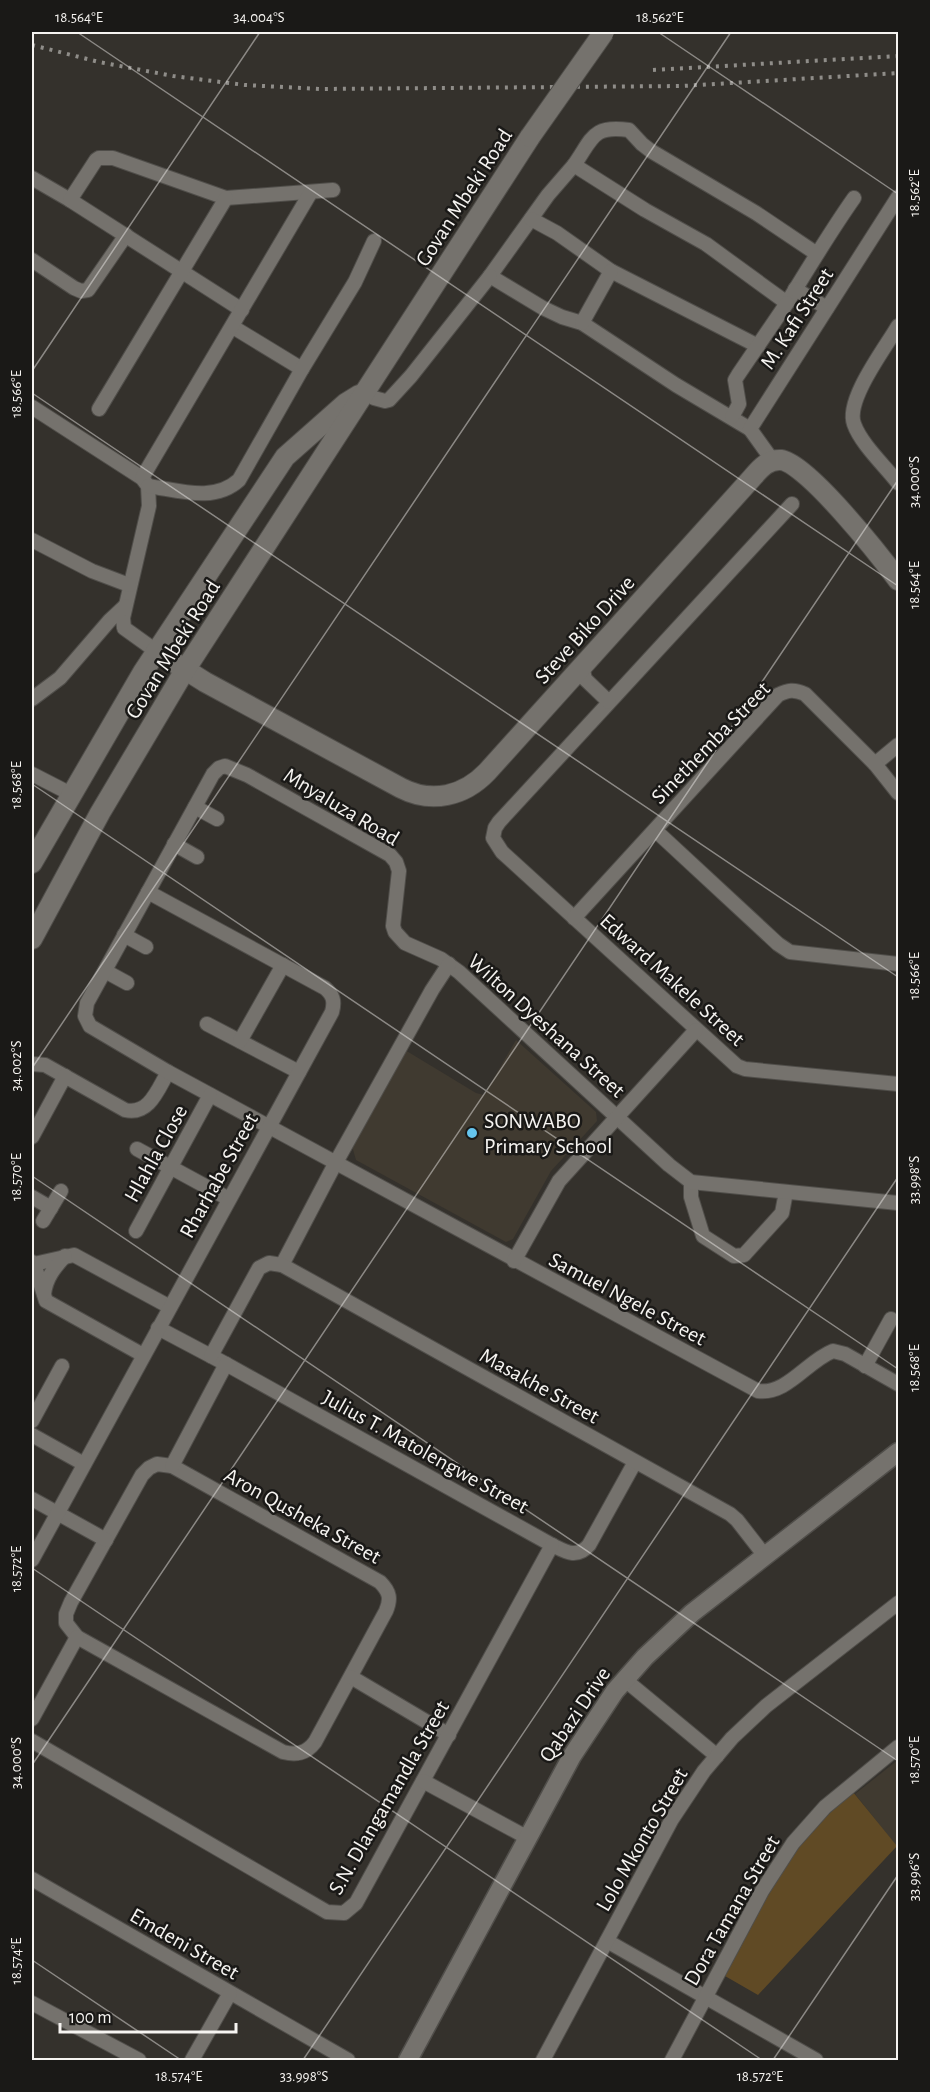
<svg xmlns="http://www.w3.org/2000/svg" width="930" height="2092" font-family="'Alegreya Sans',sans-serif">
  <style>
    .built { fill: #403a30 }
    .green { fill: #604a25 }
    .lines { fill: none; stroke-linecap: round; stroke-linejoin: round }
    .minor-casing { stroke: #504e4a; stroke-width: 16 }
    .tertiary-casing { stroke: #504e4a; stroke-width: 21 }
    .secondary-casing { stroke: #504e4a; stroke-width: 22 }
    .minor { stroke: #75726d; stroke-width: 14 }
    .tertiary { stroke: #75726d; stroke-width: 18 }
    .secondary { stroke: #75726d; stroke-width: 20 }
    .rail { stroke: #8f8d89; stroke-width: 4; stroke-dasharray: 3 6; stroke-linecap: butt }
    .secondary-bridge-casing { stroke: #504e4a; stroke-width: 22; stroke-linecap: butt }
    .secondary-bridge { stroke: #75726d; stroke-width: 20 }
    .ticks { fill: none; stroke: #f6f4f1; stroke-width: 1.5; stroke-opacity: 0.45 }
    .poi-dot { fill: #65c5ee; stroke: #1a1917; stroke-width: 2 }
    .labels { text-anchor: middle; stroke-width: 5; stroke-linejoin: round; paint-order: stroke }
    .street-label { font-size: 22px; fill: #f6f4f1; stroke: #1a1917 }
    .poi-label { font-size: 22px; fill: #f6f4f1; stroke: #1a1917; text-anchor: start }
    .neatline { fill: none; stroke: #f6f4f1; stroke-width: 2 }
    .ticks-label { font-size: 15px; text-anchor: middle; fill: #f6f4f1 }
  </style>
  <rect width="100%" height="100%" fill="#34312c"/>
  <g class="built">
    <path d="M516 1040 596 1112 597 1121 551 1171 513 1239 506 1242 356 1160 352 1146 405 1050 476 1093 484 1095Z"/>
    <path d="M898 1760V1848L855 1794Z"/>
  </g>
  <path class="green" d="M853 1792 897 1846 758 1995 725 1976C752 1926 777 1870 816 1827 827 1814 841 1804 853 1792Z"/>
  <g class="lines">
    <defs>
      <g id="minor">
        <path d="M574 165 548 195 490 276 543 308 562 317 582 323 676 385 750 429"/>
        <path d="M32 178 70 200"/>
        <path d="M531 219 557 233 611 271 758 346"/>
        <path d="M817 254 756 213 651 151 642 144 629 130C592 125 593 138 574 165L645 210 706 244 787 303C809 267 830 232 854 198"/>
        <path d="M32 260 74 288 81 291 88 290 126 235"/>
        <path d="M795 289 827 308"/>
        <path d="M242 310 70 200 96 160 99 158H113L226 198 333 190"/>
        <path d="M582 323 611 271"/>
        <path d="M898 326C886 347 845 400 854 424 861 444 885 466 898 483"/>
        <path d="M233 327 302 369"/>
        <path d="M374 398 385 401 389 400 411 376 490 276"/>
        <path d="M32 407 142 478 148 486 149 506 123 618 124 628 156 651"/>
        <path d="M99 409 226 198"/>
        <path d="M732 417 739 404 735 380 738 375 787 303"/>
        <path d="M773 461 750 429 898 197"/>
        <path d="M142 478 311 192"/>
        <path d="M148 486C178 490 214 503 239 480L302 369 355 282 374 241"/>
        <path d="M792 504 499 822 495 828 493 838 502 852 737 1066 745 1069 898 1084"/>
        <path d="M32 540 92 571 129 585"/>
        <path d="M582 666 585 679 609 702"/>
        <path d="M32 699 60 678 110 620 125 606"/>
        <path d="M875 764 898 745"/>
        <path d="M32 774 71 794"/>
        <path d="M195 807 217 819"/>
        <path d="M655 830 778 944 790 952 898 964"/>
        <path d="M174 844 197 857"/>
        <path d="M574 918 778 695C788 690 794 689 805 694L875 764 898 793"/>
        <path d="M124 935 146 947"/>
        <path d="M105 971 127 983"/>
        <path d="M207 1024 299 1072"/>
        <path d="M240 1041 283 965"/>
        <path d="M32 1064 45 1065 125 1110C149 1116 158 1089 168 1072"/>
        <path d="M32 1137 65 1076"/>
        <path d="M137 1149 229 1199"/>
        <path d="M691 1182V1197L703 1236 734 1256 744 1255 782 1213 786 1192"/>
        <path d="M32 1197 51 1208"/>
        <path d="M898 1203 691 1182 669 1165 459 972 441 959 405 943 395 932 393 926 399 871 396 862 390 855 247 775 225 766 219 768 213 774 87 1003 85 1016 90 1026 168 1072 758 1391C787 1395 807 1361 833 1351L845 1354 898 1384"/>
        <path d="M43 1221 61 1191"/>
        <path d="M136 1231 210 1095"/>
        <path d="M514 1261 559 1181 696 1030"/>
        <path d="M32 1262 34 1264 74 1255 170 1307"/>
        <path d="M34 1264 46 1301 143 1355"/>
        <path d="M282 1265 335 1164 432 990 449 964"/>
        <path d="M44 1294C46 1278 54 1268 65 1256"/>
        <path d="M158 1328 226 1364 552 1545C566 1552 577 1559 589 1545L635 1462"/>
        <path d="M211 1356 259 1268 269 1263 282 1265 730 1514 737 1520 765 1556"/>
        <path d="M865 1366 891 1319"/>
        <path d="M32 1421 62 1366"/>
        <path d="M32 1435 84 1464"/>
        <path d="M157 1464 172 1466 380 1582C390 1592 391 1599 386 1611L315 1742C306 1754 296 1755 283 1752L77 1637 66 1623V1614L71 1602 142 1475 149 1468Z"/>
        <path d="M172 1466 226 1364"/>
        <path d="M32 1499 106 1540"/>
        <path d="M32 1560 332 1012C335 1001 333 995 325 988L148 892"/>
        <path d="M351 1677 449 1735"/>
        <path d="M624 1679 717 1756"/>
        <path d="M32 1719 77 1637"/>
        <path d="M32 1741 327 1912 344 1913 356 1903 552 1545"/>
        <path d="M423 1781 528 1838"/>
        <path d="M32 1879 348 2060"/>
        <path d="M607 1941 816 2060"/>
        <path d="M32 2003 139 2060"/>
        <path d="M192 2060 230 1993"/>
        <path d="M543 2060 672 1819 704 1771 732 1738 766 1706 898 1603"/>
        <path d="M672 2060 762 1891 793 1843 825 1807 898 1747"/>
      </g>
      <path id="tertiary" d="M408 2060 572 1756 615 1691 645 1657 692 1613 898 1452"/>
      <g id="secondary">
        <path d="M156 651 205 682 401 788C432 804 464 796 487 772L751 479C759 470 767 459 781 460 807 463 881 557 898 580"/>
        <path d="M32 863 143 672 285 457 346 403 359 395"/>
        <path d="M32 939 100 813 185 670 530 137"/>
      </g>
    </defs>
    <use href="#minor" class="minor-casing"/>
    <use href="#tertiary" class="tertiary-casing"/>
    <use href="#secondary" class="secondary-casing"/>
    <use href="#minor" class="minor"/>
    <use href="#tertiary" class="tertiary"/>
    <use href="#secondary" class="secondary"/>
    <g class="rail">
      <path d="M32 45 99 62 173 76 245 85 320 89 682 86 898 73"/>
      <path d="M653 70 898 56"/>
    </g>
    <defs>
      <path id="secondary-bridge" d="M530 137 604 32"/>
    </defs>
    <use href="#secondary-bridge" class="secondary-bridge-casing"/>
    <use href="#secondary-bridge" class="secondary-bridge"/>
  </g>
  <path class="ticks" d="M77 32 898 586M658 32 898 194M32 371 260 32M32 393 898 977M32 784 898 1369M32 1068 731 32M32 1176 898 1761M32 1568 762 2060M32 1765 898 480M32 1960 181 2060M303 2060 898 1177M773 2060 898 1875"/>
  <circle class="poi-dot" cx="472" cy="1133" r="6"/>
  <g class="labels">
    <g class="street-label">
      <text transform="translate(463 197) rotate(-57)" y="8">Govan Mbeki Road</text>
      <text transform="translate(796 318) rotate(-57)" y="8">M. Kafi Street</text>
      <text transform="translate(584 629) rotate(-48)" y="8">Steve Biko Drive</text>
      <text transform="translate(172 649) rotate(-58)" y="8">Govan Mbeki Road</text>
      <text transform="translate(710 742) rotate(-46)" y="8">Sinethemba Street</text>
      <text transform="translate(342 806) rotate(31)" y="8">Mnyaluza Road</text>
      <text transform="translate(673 979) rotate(42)" y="8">Edward Makele Street</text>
      <text transform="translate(547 1025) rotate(42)" y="8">Wilton Dyeshana Street</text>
      <text transform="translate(155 1153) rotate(-61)" y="8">Hlahla Close</text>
      <text transform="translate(218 1175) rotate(-61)" y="8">Rharhabe Street</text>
      <text transform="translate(628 1298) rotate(28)" y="8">Samuel Ngele Street</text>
      <text transform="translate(540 1385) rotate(29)" y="8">Masakhe Street</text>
      <text transform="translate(426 1451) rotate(29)" y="8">Julius T. Matolengwe Street</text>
      <text transform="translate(303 1515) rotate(29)" y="8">Aron Qusheka Street</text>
      <text transform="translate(574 1714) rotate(-56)" y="8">Qabazi Drive</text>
      <text transform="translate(388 1797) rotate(-60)" y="8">S.N. Dlangamandla Street</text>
      <text transform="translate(641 1839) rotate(-60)" y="8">Lolo Mkonto Street</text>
      <text transform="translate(731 1910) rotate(-60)" y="8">Dora Tamana Street</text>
      <text transform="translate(185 1943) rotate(30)" y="8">Emdeni Street</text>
    </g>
    <g class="poi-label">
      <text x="484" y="1128">SONWABO<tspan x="484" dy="25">Primary School</tspan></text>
    </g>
  </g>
  <rect width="930" height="2092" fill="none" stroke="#1a1917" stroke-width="66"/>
  <path d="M60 2023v9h176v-9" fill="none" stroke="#f6f4f1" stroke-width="3"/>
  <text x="69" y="2023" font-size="18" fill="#f6f4f1" stroke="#1a1917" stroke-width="4.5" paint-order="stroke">100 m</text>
  <rect x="33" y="33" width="864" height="2026" class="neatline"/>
  <g class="ticks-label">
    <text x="79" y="22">18.564°E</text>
    <text x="259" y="22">34.004°S</text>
    <text x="660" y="22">18.562°E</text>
    <text transform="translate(914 193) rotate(-90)" y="5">18.562°E</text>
    <text transform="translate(16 394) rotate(-90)" y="5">18.566°E</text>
    <text transform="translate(914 482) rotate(-90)" y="5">34.000°S</text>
    <text transform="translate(914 585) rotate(-90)" y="5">18.564°E</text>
    <text transform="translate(16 785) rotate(-90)" y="5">18.568°E</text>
    <text transform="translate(914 976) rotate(-90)" y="5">18.566°E</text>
    <text transform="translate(16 1066) rotate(-90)" y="5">34.002°S</text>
    <text transform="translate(16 1177) rotate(-90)" y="5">18.570°E</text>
    <text transform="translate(914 1180) rotate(-90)" y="5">33.998°S</text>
    <text transform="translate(914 1368) rotate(-90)" y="5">18.568°E</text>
    <text transform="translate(16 1569) rotate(-90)" y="5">18.572°E</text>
    <text transform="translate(914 1760) rotate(-90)" y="5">18.570°E</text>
    <text transform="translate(16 1763) rotate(-90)" y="5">34.000°S</text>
    <text transform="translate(914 1877) rotate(-90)" y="5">33.996°S</text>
    <text transform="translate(16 1961) rotate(-90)" y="5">18.574°E</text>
    <text x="179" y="2081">18.574°E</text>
    <text x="304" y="2081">33.998°S</text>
    <text x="760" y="2081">18.572°E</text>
  </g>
</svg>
